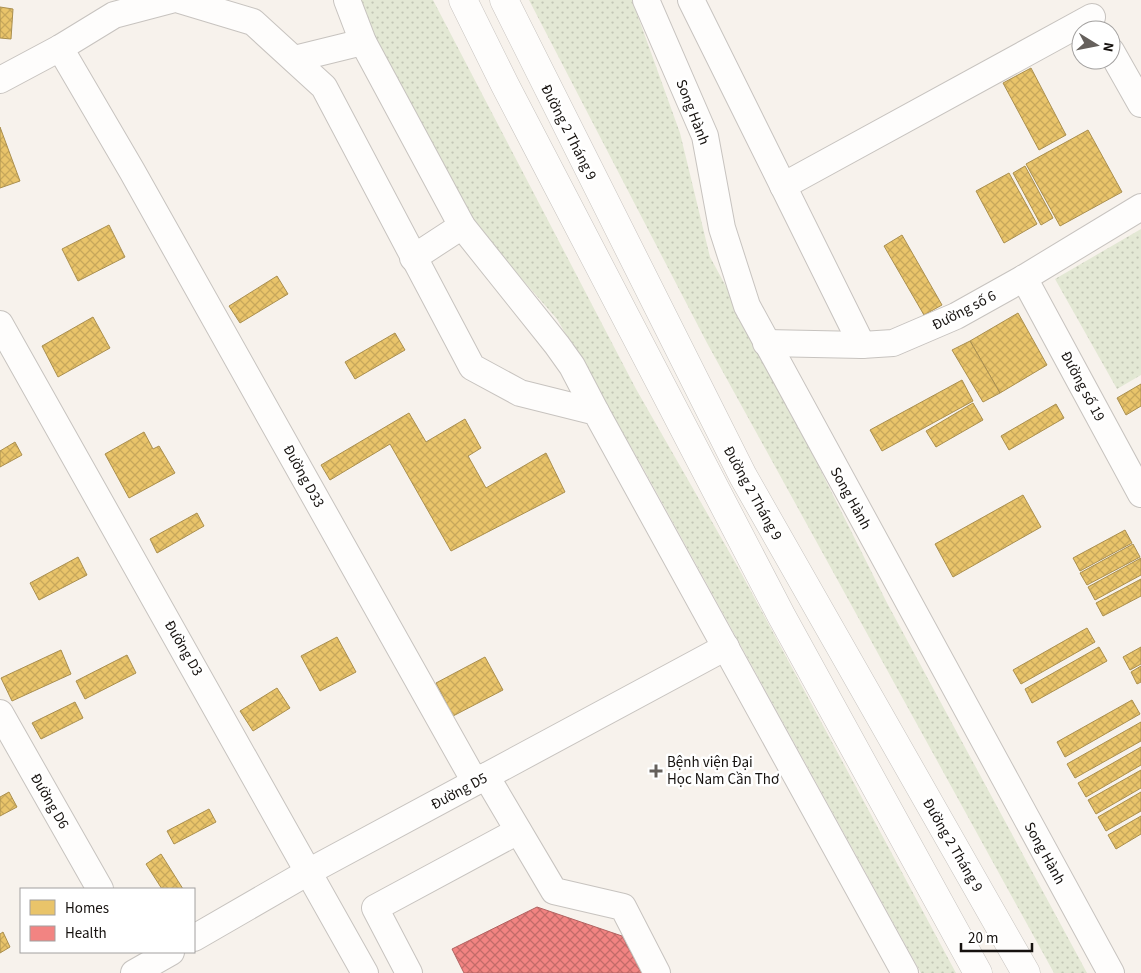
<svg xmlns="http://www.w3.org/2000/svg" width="1141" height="973" font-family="'Source Sans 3',sans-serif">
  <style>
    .grass { fill: url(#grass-dots) }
    .homes { fill: url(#homes-cross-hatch); stroke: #aa8f4f }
    .health { fill: url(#health-cross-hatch); stroke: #b06260 }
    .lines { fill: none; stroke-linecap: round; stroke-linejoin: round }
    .minor-casing { stroke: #c7c3bf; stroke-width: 28 }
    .highway-casing { stroke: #c7c3bf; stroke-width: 29 }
    .minor { stroke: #fefdfc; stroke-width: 26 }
    .highway { stroke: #fefdfc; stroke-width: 28 }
    .poi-dot { fill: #65605c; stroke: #fff; stroke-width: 2 }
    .labels { text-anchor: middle; stroke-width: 5; stroke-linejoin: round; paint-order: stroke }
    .street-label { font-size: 15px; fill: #16120f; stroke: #fff }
    .poi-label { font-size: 15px; fill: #16120f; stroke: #fff; text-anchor: start }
  </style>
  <defs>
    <pattern id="grass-dots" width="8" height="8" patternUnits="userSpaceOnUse" patternTransform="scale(1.25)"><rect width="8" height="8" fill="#e3e8d4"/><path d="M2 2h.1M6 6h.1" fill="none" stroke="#c2c6b5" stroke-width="1.8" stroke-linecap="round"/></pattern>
    <pattern id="homes-cross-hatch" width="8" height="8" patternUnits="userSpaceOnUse" patternTransform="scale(1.25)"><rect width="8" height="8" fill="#e9c46a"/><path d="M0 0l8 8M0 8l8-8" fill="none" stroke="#c7a75b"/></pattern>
    <pattern id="health-cross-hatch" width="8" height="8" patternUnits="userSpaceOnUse" patternTransform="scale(1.25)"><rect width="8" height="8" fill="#f28482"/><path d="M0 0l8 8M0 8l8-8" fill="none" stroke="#c36b69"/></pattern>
  </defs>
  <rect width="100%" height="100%" fill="#f7f2ec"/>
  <g class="grass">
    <path d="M358 0H433L636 389 739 569 956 973H921L642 466 557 319 462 211 396 82Z"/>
    <path d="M529 0H632L680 133 710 257 759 347 887 603 1087 973H1054L707 343Z"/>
    <path d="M1141 229V375L1117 389 1055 279Z"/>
  </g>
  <g class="homes">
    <path d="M0 7 13 9 11 39 0 38Z"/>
    <path d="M1031 68 1066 135 1039 150 1003 83Z"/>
    <path d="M0 127 20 181 0 188Z"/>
    <path d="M1088 130 1122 192 1060 226 1026 164Z"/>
    <path d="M1025 166 1053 218 1041 225 1013 173Z"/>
    <path d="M1009 173 1037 224 1004 243 976 191Z"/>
    <path d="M109 225 125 257 78 281 62 249Z"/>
    <path d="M902 235 942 305 924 315 884 246Z"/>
    <path d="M277 276 288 294 240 323 229 306Z"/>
    <path d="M1018 313 1047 365 1000 393 970 341Z"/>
    <path d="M93 317 110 348 58 377 42 346Z"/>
    <path d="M395 333 405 350 355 379 345 362Z"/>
    <path d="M970 341 1000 393 983 402 952 350Z"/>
    <path d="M962 380 973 401 882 451 870 430Z"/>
    <path d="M1141 384V406L1126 415 1117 398Z"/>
    <path d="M973 403 983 420 936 447 926 431Z"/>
    <path d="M1056 404 1064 418 1009 450 1001 436Z"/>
    <path d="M409 413 426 442 465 419 481 448 468 456 486 488 546 453 565 492 451 551 390 444 330 480 321 465Z"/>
    <path d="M144 432 153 449 159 446 175 473 129 498 105 454Z"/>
    <path d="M15 442 22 455 0 467V451Z"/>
    <path d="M1023 495 1041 527 953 577 935 544Z"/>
    <path d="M197 513 204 526 157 553 150 539Z"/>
    <path d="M1125 530 1132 543 1080 571 1073 558Z"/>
    <path d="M1133 544 1140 557 1087 585 1080 573Z"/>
    <path d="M78 557 87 575 39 600 30 583Z"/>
    <path d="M1141 558V575L1095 600 1088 587Z"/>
    <path d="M1141 579V596L1103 616 1096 603Z"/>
    <path d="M1087 628 1095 642 1021 684 1013 670Z"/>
    <path d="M337 637 356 672 320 691 301 656Z"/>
    <path d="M1099 647 1107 661 1032 703 1025 689Z"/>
    <path d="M1141 647V664L1130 670 1123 657Z"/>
    <path d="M61 650 71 674 12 701 1 678Z"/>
    <path d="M127 655 136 673 85 699 76 681Z"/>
    <path d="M485 657 503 690 453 716 436 683Z"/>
    <path d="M1141 666V682L1137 684 1131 672Z"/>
    <path d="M277 688 290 708 253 731 240 711Z"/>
    <path d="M1132 700 1140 714 1065 757 1057 742Z"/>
    <path d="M75 702 83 718 41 739 32 723Z"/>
    <path d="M1141 722V741L1075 778 1067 764Z"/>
    <path d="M1141 747V765L1086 797 1078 783Z"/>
    <path d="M1141 770V788L1096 814 1088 800Z"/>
    <path d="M9 792 17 807 0 816V797Z"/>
    <path d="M1141 792V811L1106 831 1098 817Z"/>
    <path d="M209 809 216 822 174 844 167 831Z"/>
    <path d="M1141 816V834L1116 849 1108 835Z"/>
    <path d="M161 854 183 889H162L146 864Z"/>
    <path d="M3 932 10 947 0 953V934Z"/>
  </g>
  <path class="health" d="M537 907 622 936 642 973H464L452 949Z"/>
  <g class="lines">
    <defs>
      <g id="minor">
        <path d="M180 0 253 22 324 87 472 367 520 393 596 412 905 973"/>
        <path d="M347 0 363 42 462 226 557 345 572 366 596 412"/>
        <path d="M646 0 705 136 722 228 747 306 1111 973"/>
        <path d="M691 0 862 345"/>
        <path d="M60 48 132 171 475 782"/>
        <path d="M1111 51 1141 104"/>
        <path d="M294 59 363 42"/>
        <path d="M0 80 60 48 114 15 171 0"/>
        <path d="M783 186 1092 17"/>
        <path d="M413 258 462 226"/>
        <path d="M1024 278 1141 494"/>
        <path d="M0 324 365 973"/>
        <path d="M766 343 862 345 893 343 956 316 1024 278 1141 207"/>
        <path d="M0 713 100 889"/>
        <path d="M486 776 554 891 623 907 657 973"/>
        <path d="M194 938 310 871 726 647"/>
        <path d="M134 973 171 952"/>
        <path d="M409 973 375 908 518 831"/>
      </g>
      <g id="highway">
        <path d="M463 0 505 85 781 615 978 973"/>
        <path d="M504 0 743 476 1026 973"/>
      </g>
    </defs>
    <use href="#minor" class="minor-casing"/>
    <use href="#highway" class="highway-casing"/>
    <use href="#minor" class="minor"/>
    <use href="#highway" class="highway"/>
  </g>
  <path class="poi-dot" d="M653.5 763.5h5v5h5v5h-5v5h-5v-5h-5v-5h5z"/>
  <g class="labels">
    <g class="street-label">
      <text transform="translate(693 112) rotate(69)" y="5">Song Hành</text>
      <text transform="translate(569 132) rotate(63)" y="5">Đường 2 Tháng 9</text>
      <text transform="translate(964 310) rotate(-27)" y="5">Đường số 6</text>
      <text transform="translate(1083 386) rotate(62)" y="5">Đường số 19</text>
      <text transform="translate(304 476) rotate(61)" y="5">Đường D33</text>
      <text transform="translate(753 493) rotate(61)" y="5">Đường 2 Tháng 9</text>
      <text transform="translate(851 498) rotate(61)" y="5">Song Hành</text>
      <text transform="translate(184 648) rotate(60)" y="5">Đường D3</text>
      <text transform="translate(459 791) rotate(-28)" y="5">Đường D5</text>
      <text transform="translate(50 801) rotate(60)" y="5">Đường D6</text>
      <text transform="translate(953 845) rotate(60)" y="5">Đường 2 Tháng 9</text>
      <text transform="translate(1045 853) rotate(61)" y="5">Song Hành</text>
    </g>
    <g class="poi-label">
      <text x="667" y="767">Bệnh viện Đại<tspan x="667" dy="17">Học Nam Cần Thơ</tspan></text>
    </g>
  </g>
  <rect x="20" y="888" width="175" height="65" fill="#ffffff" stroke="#a2a09f"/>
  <rect x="30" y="900" width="25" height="15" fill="#e9c46a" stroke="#a2a09f"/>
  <text x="65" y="913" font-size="15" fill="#16120f">Homes</text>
  <rect x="30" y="926" width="25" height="15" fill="#f28482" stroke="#a2a09f"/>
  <text x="65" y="938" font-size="15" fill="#16120f">Health</text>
  <g transform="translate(1096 45) rotate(100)"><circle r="24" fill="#ffffff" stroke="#a2a09f"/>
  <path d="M0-4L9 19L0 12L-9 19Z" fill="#65605c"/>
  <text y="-8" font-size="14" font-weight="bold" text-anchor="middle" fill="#16120f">N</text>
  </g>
  <path d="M961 943v8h71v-8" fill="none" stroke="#16120f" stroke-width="2.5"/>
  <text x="968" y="943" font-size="15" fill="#16120f" stroke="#ffffff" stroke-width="4" paint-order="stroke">20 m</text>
</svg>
